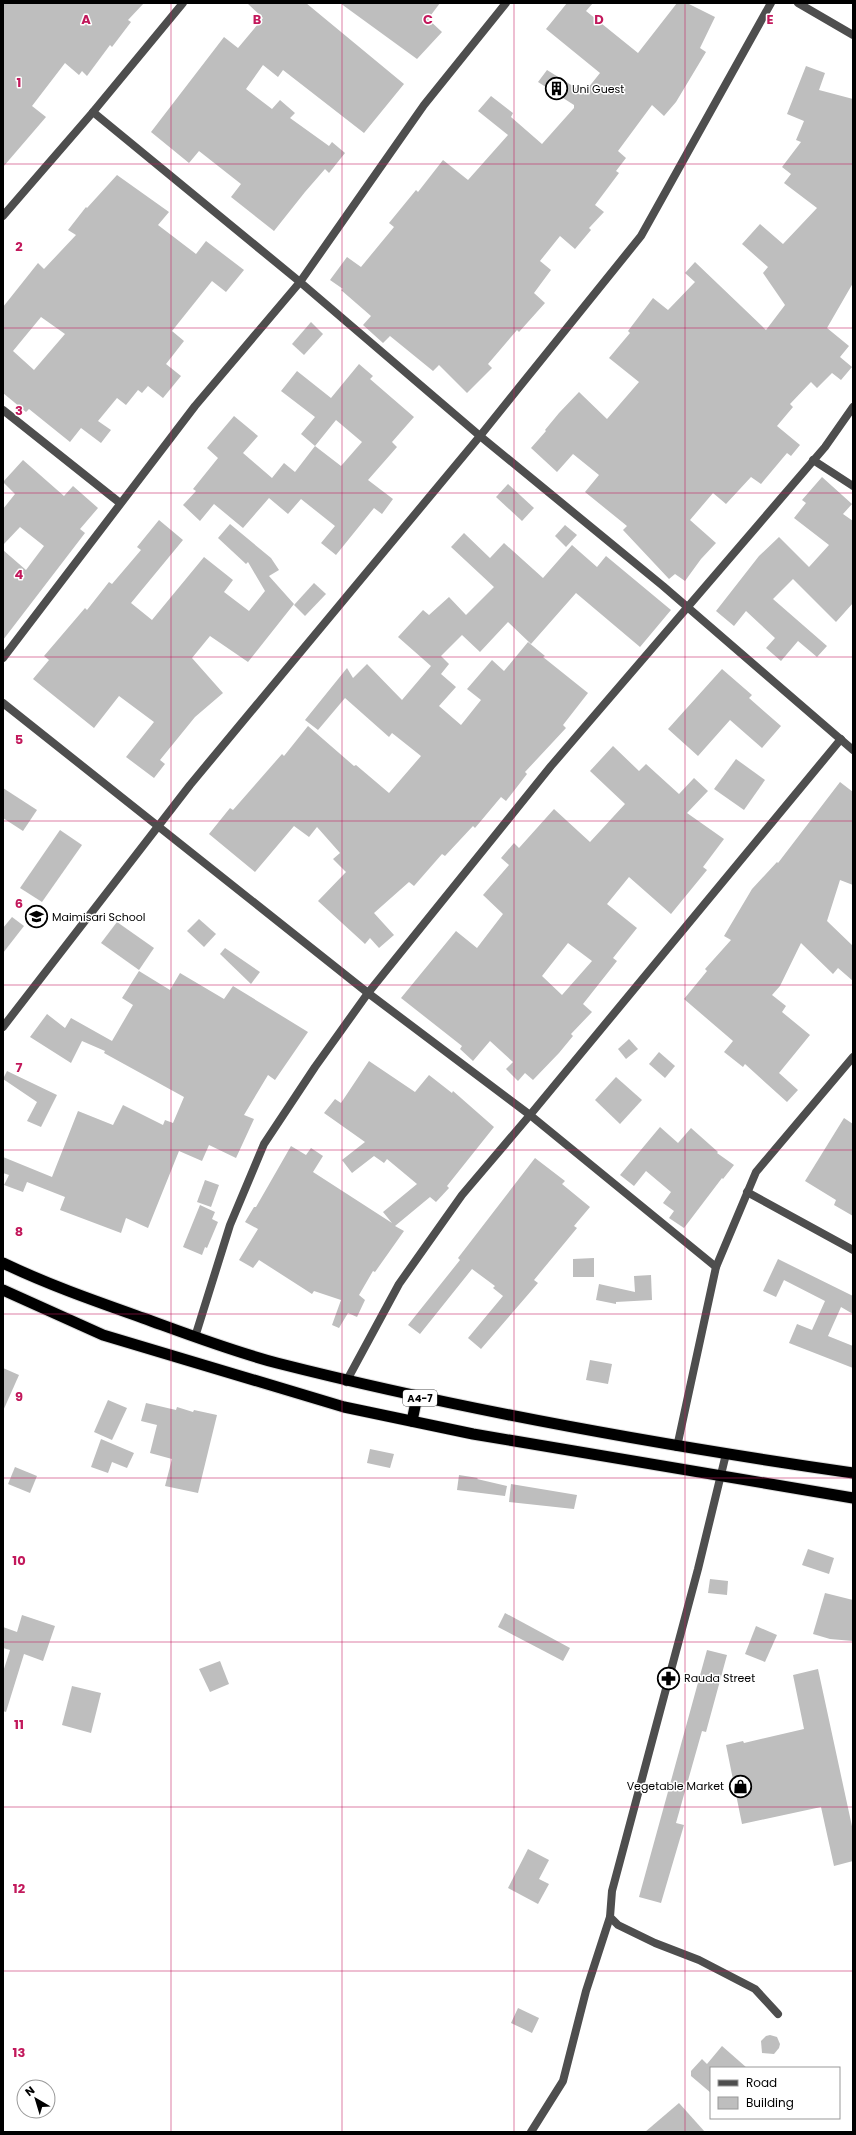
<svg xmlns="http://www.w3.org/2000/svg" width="856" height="2135" font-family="Poppins,sans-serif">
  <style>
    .building { fill: #bebebe; fill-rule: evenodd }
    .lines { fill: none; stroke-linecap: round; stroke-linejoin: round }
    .trunk-casing { stroke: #dbdbdb; stroke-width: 13 }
    .minor { stroke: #4e4e4e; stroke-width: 8 }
    .trunk { stroke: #000; stroke-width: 11 }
    .grid { fill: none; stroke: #c2185b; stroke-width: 1; stroke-opacity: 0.55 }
    .labels { text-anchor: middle; stroke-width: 3; stroke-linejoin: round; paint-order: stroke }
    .shield { fill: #fff; stroke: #4c4c4c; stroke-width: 1 }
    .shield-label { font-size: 10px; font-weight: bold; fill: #000 }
    .poi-label { font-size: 11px; fill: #000; stroke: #fff; text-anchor: start }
    .grid-label { font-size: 13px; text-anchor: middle; font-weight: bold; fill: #c2185b; stroke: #fff; stroke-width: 3; stroke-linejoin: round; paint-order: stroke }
  </style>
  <rect width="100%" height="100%" fill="#fff"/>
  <g class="building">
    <path d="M3 3H144L128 20 131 22 112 47 110 45 87 76 82 71 79 75 65 63 32 106 46 117 3 167Z"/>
    <path d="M247 3H306L404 84 364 133 283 70 278 77 263 65 246 89 272 109 280 100 295 113 290 118 329 146 332 142 345 153 329 173 325 169 305 192 274 231 231 197 241 184 199 151 189 163 151 132 224 37 238 48 263 18Z"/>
    <path d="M340 3H440L428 19 442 32 417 59Z"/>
    <path d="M567 3H593L586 11 638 53 677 3H687L715 17 700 48 706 52 676 102 664 116 652 105 618 151 626 158 616 171 619 173 595 205 604 212 589 228 591 230 575 249 560 236 540 261 551 270 534 293 545 303 519 332 517 330 488 364 492 368 467 393 439 365 433 371 390 336 383 343 363 325 371 316 341 290 343 289 330 280 347 257 361 267 394 227 389 223 416 190 418 192 443 160 468 180 508 135 478 111 491 96 513 113 511 117 542 144 574 108V105L538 82 547 70 584 93 600 73 546 29Z"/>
    <path d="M806 66 825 73 819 90 853 99V283L827 328 849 346 840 357 852 367 841 380 832 373 817 388 811 382 790 404 793 407 777 426 800 445 791 456 787 453 761 484 751 477 726 504 713 493 690 520 716 543 701 559 685 581 675 574 669 579 623 530 627 526 585 492 599 475 573 454 557 472 531 448 546 431 545 430 559 413 579 392 607 419 639 382 609 358 630 333 628 331 653 298 668 310 695 282 685 273 695 262 766 330 785 305 763 273 768 267 742 244 760 224 783 244 817 208 784 183 791 174 782 167 801 142 796 140 804 121 787 114Z"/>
    <path d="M117 175 169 212 158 225 196 254 206 241 244 270 226 292 212 281 172 331 184 341 166 364 181 376 163 398 148 386 142 393 138 390 126 405 117 398 98 421 111 430 101 443 81 428 70 442 29 409 26 412 3 393V307L38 263 44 269 76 235 68 230 86 207 87 208ZM41 317 65 334 34 370 13 351Z"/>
    <path d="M311 322 323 334 304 355 292 344Z"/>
    <path d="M359 364 373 376 370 379 414 417 392 442 397 447 368 480 393 499 382 514 374 508 336 555 321 543 335 526 301 499 288 514 269 498 243 528 214 504 200 521 183 505 196 491 193 489 218 458 207 448 234 416 258 436 243 453 272 478 284 463 295 472 315 446 301 434 315 417 281 391 297 371 331 398ZM336 420 362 442 341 466 315 446Z"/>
    <path d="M23 460 64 496 73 486 98 508 80 529 85 533 3 640V550L26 570 44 546 20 527 3 545V509L15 494 3 482Z"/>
    <path d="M822 477 852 504 843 514 853 521V603L836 622 793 579 773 599 827 646 817 657 798 641 781 661 766 648 775 638 746 611 734 626 716 611 759 556 779 537 809 567 829 545 794 518 806 503 802 500Z"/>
    <path d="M508 484 534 508 522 521 496 497Z"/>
    <path d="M159 520 183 540 131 603 152 620 204 557 233 580 224 592 249 611 265 591 248 562 246 564 218 538 230 524 271 558 279 570 269 576 294 604 248 662 210 636 192 658 223 693 195 717 160 760 165 764 154 778 126 757 154 722 119 696 94 728 33 679 49 660 44 656 85 608 87 610 109 582 112 584 141 550 137 547Z"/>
    <path d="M565 525 577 535 566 547 555 536Z"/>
    <path d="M464 533 490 558 504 543 543 578 572 545 597 567 606 556 671 610 640 647 576 593 531 644 508 622 480 652 462 635 441 656 449 664 441 674 456 687 439 706 461 725 481 700 467 689 492 660 504 671 528 642 545 656 543 657 588 693 563 725 566 728 525 772 527 774 506 801 501 797 475 828 473 826 445 856 442 854 414 886 409 882 374 913 394 935 379 948 370 938 365 944 318 901 346 872 333 859 340 853 317 827 309 837 294 826 255 872 209 834 230 808 233 810 282 754 284 756 308 726 354 766 356 765 389 793 421 756 392 733 389 737 345 698 318 730 305 720 347 668 353 678 367 664 402 700 431 666 398 637 423 610 429 615 449 597 466 615 494 587 451 547Z"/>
    <path d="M314 583 326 594 305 616 294 605Z"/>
    <path d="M722 669 752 695 749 698 781 726 762 748 730 720 698 756 668 729Z"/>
    <path d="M613 746 639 771 646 764 679 794 694 778 708 791 687 813 724 839 703 867 707 870 671 914 629 877 607 904 637 928 613 958 617 961 583 1004 592 1012 571 1034 573 1036 559 1053 533 1080 525 1073 518 1081 506 1069 513 1062 490 1041 473 1061 460 1049 462 1046 401 998 456 931 477 948 503 914 483 895 509 865 501 858 514 843 519 848 554 809 590 842 625 804 590 771ZM568 943 592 961 562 995 542 976Z"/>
    <path d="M736 759 765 780 744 810 714 789Z"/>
    <path d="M840 782 853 792V885L840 880 827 921 853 946V981L838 968 833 974 801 943 780 986 772 995 786 1006 782 1012 810 1035 779 1073 798 1090 787 1102 745 1064 743 1067 724 1052 733 1041 684 999 707 971 705 969 731 940 724 936 752 889 777 862 778 863Z"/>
    <path d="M3 788 37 810 23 831 3 818Z"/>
    <path d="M60 830 82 845 42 902 20 888Z"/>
    <path d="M12 917 24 926 3 953V928Z"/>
    <path d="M199 919 216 934 204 947 187 931Z"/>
    <path d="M117 922 154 948 139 970 101 943Z"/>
    <path d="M225 948 260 972 251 984 220 954Z"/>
    <path d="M139 971 170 990 180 973 224 999 233 986 308 1032 275 1080 268 1075 244 1115 254 1119 236 1158 209 1145 202 1161 179 1151 148 1228 126 1218 121 1233 60 1210 65 1197 27 1182 23 1192 4 1185 9 1175 3 1173V1157L52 1177 78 1111 113 1125 123 1105 163 1125 165 1120 173 1123 184 1097 104 1053 105 1051 82 1041 71 1063 30 1037 47 1014 65 1028 71 1018 112 1041 133 1005 122 998Z"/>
    <path d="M629 1039 638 1049 626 1059 618 1049Z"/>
    <path d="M659 1052 675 1066 665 1078 649 1064Z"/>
    <path d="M369 1061 415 1092 429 1075 452 1093 453 1091 494 1127 447 1186 449 1188 436 1202 430 1197 395 1226 404 1231 375 1272 373 1271 359 1295 365 1300 357 1317 348 1313 339 1328 332 1325 341 1300 314 1291 312 1294 259 1260 253 1268 239 1260 258 1229 245 1222 254 1207H256L291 1146 306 1155 311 1148 323 1156 313 1172 392 1223 383 1212 417 1184 387 1159 384 1163 374 1156 352 1173 342 1160 365 1142 324 1113 335 1099 341 1103Z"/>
    <path d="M7 1071 57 1095 41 1127 27 1121 37 1102 3 1079Z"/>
    <path d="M616 1077 642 1100 620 1124 595 1100Z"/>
    <path d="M844 1118 853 1124V1216L834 1205 836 1200 805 1181Z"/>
    <path d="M660 1127 678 1143 691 1128 718 1152 717 1153 734 1165 723 1179 722 1178 684 1228 669 1218 674 1211 663 1203 671 1192 646 1171 634 1186 620 1175Z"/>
    <path d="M535 1158 565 1181 562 1184 590 1207 574 1226 577 1228 534 1280 538 1283 481 1349 468 1338 503 1296 493 1288 495 1286 472 1269 420 1334 408 1325 460 1260 458 1258Z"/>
    <path d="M205 1180 219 1185 211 1207 197 1202Z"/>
    <path d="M200 1205 215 1212 212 1219 218 1222 207 1248 205 1247 202 1255 183 1247Z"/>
    <path d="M594 1258V1277H573V1259Z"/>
    <path d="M778 1259 853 1296V1314L841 1307 828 1336 853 1346V1368L789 1343 797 1324 812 1330 825 1301 784 1280 776 1297 763 1291Z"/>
    <path d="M651 1275 652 1300 616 1302V1304L596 1300 599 1284 635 1292 634 1276Z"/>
    <path d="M590 1360 612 1364 608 1384 586 1380Z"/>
    <path d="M3 1368 19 1375 3 1411Z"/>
    <path d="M108 1400 127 1408 112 1440 94 1432Z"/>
    <path d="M146 1403 176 1410 177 1407 193 1412 194 1410 217 1415 198 1493 165 1486 172 1459 150 1453 157 1425 141 1421Z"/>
    <path d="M101 1439 134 1453 127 1468 112 1462 108 1473 91 1467Z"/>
    <path d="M370 1449 394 1454 390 1468 367 1463Z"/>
    <path d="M15 1467 37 1476 30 1493 8 1484Z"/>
    <path d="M459 1475 478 1478 477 1479 507 1486 505 1496 457 1490Z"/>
    <path d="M511 1484 577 1495 574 1509 509 1502Z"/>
    <path d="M808 1549 834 1558 829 1574 802 1565Z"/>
    <path d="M710 1579 728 1581 727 1595 708 1593Z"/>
    <path d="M825 1593 853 1600V1641L830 1639 813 1634Z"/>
    <path d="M505 1613 570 1648 563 1661 498 1627Z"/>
    <path d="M22 1615 55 1626 43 1661 24 1654 6 1712 3 1711V1672L10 1650 3 1648V1627L17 1632Z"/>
    <path d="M756 1626 777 1635 765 1662 745 1654Z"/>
    <path d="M707 1650 727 1655 706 1732 702 1731 676 1823 684 1825 661 1903 639 1897Z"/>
    <path d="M220 1661 229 1684 210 1692 199 1669Z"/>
    <path d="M818 1669 853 1831V1861L834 1866 821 1807 742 1824 726 1745 743 1741 744 1743 804 1729 793 1675Z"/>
    <path d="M72 1686 101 1693 91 1733 62 1725Z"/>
    <path d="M528 1849 549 1860 539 1879 549 1884 538 1904 508 1888Z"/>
    <path d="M518 2008 539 2018 532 2033 511 2023Z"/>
    <path d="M770 2035 777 2037 780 2044 779 2048 774 2054 762 2053 761 2041 766 2036Z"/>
    <path d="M722 2046 747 2068H711V2093L691 2076V2071L702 2059 707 2064Z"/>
    <path d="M679 2103 705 2132H645Z"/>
  </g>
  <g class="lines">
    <defs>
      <g id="trunk">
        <path d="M3 1263C49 1285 95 1301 143 1318 187 1334 231 1351 277 1363 466 1411 659 1445 853 1473"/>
        <path d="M3 1290 103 1335 344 1407 473 1434 853 1498"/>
        <path d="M412 1421 417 1397"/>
      </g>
    </defs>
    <use href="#trunk" class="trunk-casing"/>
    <g class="minor">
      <path d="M798 3 853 35"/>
      <path d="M93 112 300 282 480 436 663 586 853 750"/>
      <path d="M3 216 93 112 183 3"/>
      <path d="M3 410 120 503"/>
      <path d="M813 460 853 486"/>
      <path d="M3 658 195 406 300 282 424 105 506 3"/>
      <path d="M3 703 368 993 530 1115 716 1267"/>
      <path d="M3 1027 190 785 480 436 641 236 771 3"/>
      <path d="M747 1192 853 1250"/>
      <path d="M195 1337 230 1225 264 1144 315 1067 368 993 551 766 825 447 853 407"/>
      <path d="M346 1382 399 1284 462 1195 530 1115 841 739"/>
      <path d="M677 1447 716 1267 756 1172 853 1057"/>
      <path d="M726 1454 698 1569 612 1891 610 1917 618 1925 655 1943 699 1960 755 1989 778 2014"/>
      <path d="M531 2132 563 2081 586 1991 610 1917"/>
    </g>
    <use href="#trunk" class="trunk"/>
  </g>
  <path class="grid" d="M171 3V2132M342 3V2132M514 3V2132M685 3V2132M3 164H853M3 328H853M3 493H853M3 657H853M3 821H853M3 985H853M3 1150H853M3 1314H853M3 1478H853M3 1642H853M3 1807H853M3 1971H853"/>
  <defs>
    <symbol id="building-ring" viewBox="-11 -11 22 22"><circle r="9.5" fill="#fff" stroke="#000" stroke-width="1.5"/><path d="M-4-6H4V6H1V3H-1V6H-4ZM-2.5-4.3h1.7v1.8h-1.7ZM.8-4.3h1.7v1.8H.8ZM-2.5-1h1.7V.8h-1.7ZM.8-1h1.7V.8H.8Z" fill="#000"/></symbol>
    <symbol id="school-ring" viewBox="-11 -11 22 22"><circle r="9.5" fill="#fff" stroke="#000" stroke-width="1.5"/><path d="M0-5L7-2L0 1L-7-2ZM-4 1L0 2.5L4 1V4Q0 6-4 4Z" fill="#000"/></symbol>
    <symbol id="pharmacy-ring" viewBox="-11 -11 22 22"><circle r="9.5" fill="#fff" stroke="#000" stroke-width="1.5"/><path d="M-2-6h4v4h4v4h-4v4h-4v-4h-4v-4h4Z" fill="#000"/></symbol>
    <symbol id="shop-ring" viewBox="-11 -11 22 22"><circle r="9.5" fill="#fff" stroke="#000" stroke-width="1.5"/><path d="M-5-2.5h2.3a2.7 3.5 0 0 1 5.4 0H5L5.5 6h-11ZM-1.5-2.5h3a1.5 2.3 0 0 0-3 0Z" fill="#000"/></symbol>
  </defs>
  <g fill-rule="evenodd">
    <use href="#building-ring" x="544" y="76" width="25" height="25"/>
    <use href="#school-ring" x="24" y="904" width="25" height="25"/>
    <use href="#pharmacy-ring" x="656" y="1666" width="25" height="25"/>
    <use href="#shop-ring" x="728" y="1774" width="25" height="25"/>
  </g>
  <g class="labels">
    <rect class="shield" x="403" y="1390" width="34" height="16" rx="3"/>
    <g class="shield-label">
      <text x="420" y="1402">A4-7</text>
    </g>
    <g class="poi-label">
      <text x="572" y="93">Uni Guest</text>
      <text x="52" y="921">Maimisari School</text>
      <text x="684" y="1682">Rauda Street</text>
      <text x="724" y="1790" text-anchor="end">Vegetable Market</text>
    </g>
  </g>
  <g class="grid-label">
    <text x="86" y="24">A</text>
    <text x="257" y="24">B</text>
    <text x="428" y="24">C</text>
    <text x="599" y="24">D</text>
    <text x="770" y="24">E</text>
    <text x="19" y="87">1</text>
    <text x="19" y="251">2</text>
    <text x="19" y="415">3</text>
    <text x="19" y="579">4</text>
    <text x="19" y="744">5</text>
    <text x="19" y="908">6</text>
    <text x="19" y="1072">7</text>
    <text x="19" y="1236">8</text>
    <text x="19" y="1401">9</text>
    <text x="19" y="1565">10</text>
    <text x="19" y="1729">11</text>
    <text x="19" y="1893">12</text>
    <text x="19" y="2057">13</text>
  </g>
  <rect width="856" height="2135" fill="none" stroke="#000000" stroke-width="8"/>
  <rect x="710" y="2067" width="130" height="52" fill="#ffffff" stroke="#999999"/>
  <rect x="718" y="2080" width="20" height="6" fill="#4e4e4e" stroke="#999999"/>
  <text x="746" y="2087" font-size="12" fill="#000000">Road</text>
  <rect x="718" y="2097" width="20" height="12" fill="#bebebe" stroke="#999999"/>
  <text x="746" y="2107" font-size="12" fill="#000000">Building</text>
  <g transform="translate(36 2099) rotate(322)"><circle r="19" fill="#ffffff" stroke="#999999"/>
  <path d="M0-3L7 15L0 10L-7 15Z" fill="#000000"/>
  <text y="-6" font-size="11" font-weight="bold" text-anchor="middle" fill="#000000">N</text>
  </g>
</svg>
